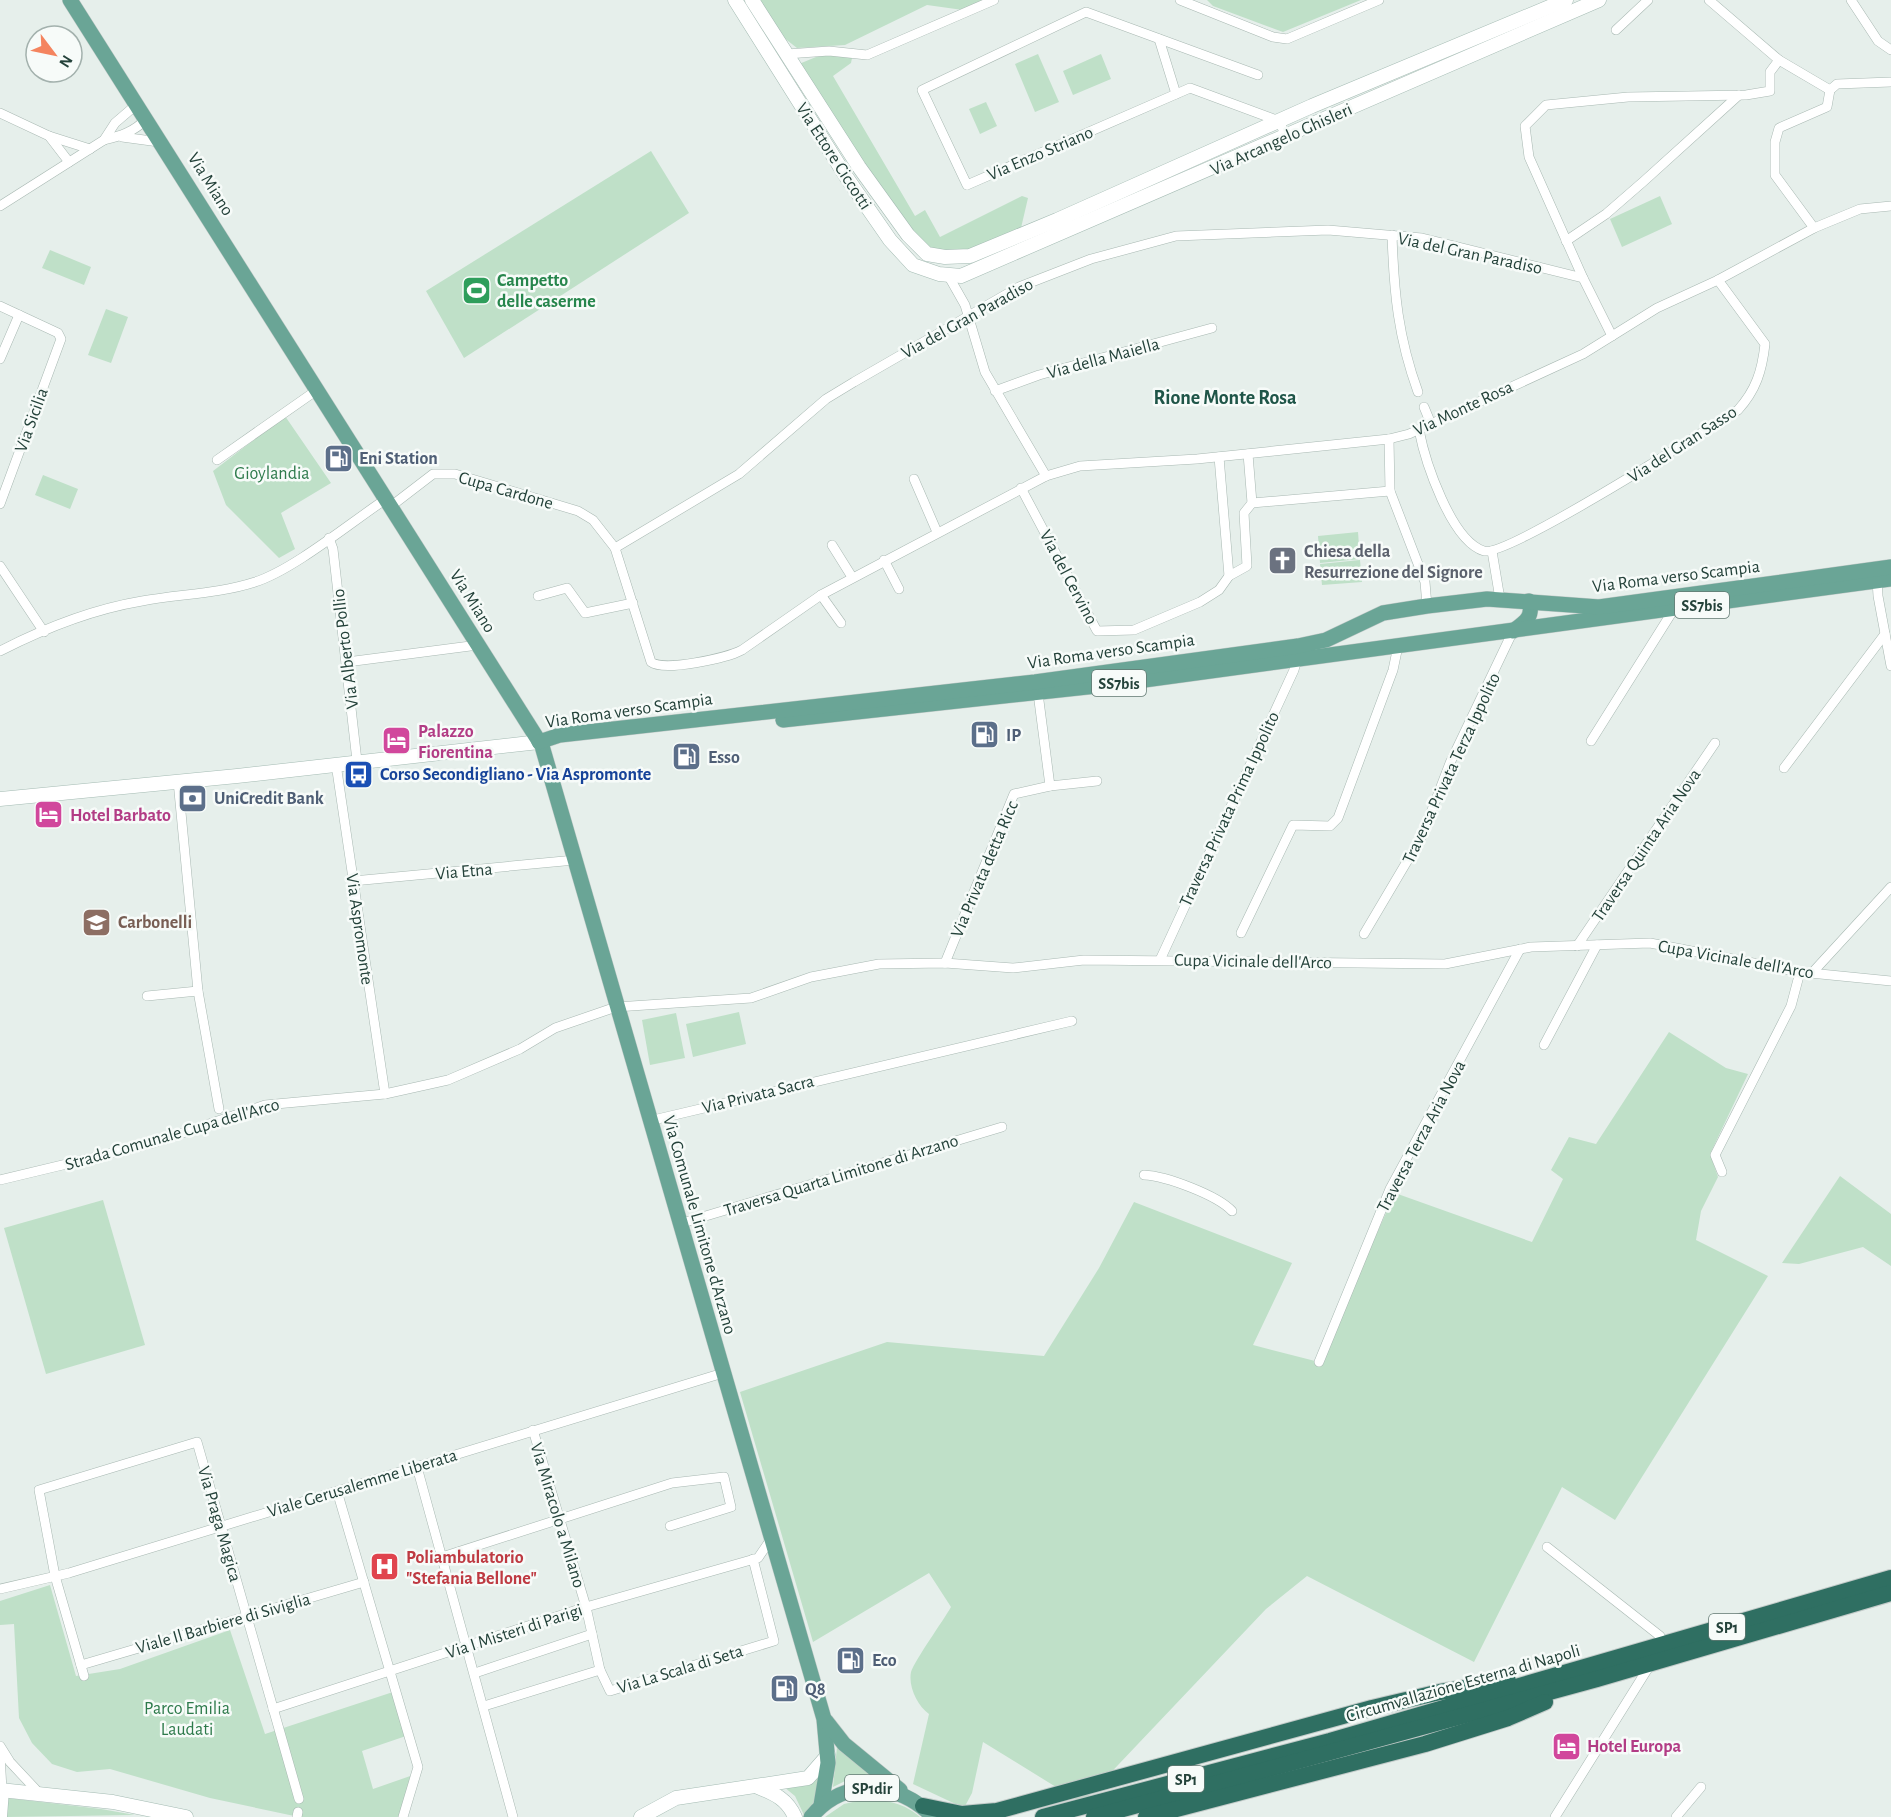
<svg xmlns="http://www.w3.org/2000/svg" width="1891" height="1817" font-family="'Alegreya Sans',sans-serif">
  <style>
    .green { fill: #bfe0c8 }
    .lines { fill: none; stroke-linecap: round; stroke-linejoin: round }
    .street-casing { stroke: #a8b8b2; stroke-width: 10 }
    .secondary-casing { stroke: #a4bbb3; stroke-width: 15 }
    .primary-casing { stroke: #c2cac8; stroke-width: 16 }
    .highway-casing { stroke: #c2cac8; stroke-width: 18 }
    .street { stroke: #fff; stroke-width: 9 }
    .secondary { stroke: #fff; stroke-width: 14 }
    .primary { stroke: #6aa596; stroke-width: 15 }
    .highway { stroke: #2f6f62; stroke-width: 16 }
    .labels { text-anchor: middle; stroke-width: 5; stroke-linejoin: round; paint-order: stroke }
    .shield { fill: #f7fbf9; stroke: #637a73; stroke-width: 1.5 }
    .shield-label { font-size: 16px; font-weight: bold; fill: #24423a }
    .street-label { font-size: 18px; fill: #24423a; stroke: #f7fbf9 }
    .leisure-label { font-size: 18px; font-weight: bold; fill: #27864d; stroke: #f7fbf9; text-anchor: start }
    .service-label { font-size: 18px; font-weight: bold; fill: #4e5e75; stroke: #f7fbf9; text-anchor: start }
    .park-label { font-size: 18px; fill: #2d7a4b; stroke: #f7fbf9 }
    .worship-label { font-size: 18px; font-weight: bold; fill: #5b616d; stroke: #f7fbf9; text-anchor: start }
    .hotel-label { font-size: 18px; font-weight: bold; fill: #b23c85; stroke: #f7fbf9; text-anchor: start }
    .transit-label { font-size: 18px; font-weight: bold; fill: #164399; stroke: #f7fbf9; text-anchor: start }
    .education-label { font-size: 18px; font-weight: bold; fill: #785e54; stroke: #f7fbf9; text-anchor: start }
    .health-label { font-size: 18px; font-weight: bold; fill: #be3a42; stroke: #f7fbf9; text-anchor: start }
    .neighbourhood-label { font-size: 20px; font-weight: bold; fill: #1f5548; stroke: #f7fbf9 }
  </style>
  <rect width="100%" height="100%" fill="#e6efeb"/>
  <g class="green">
    <path d="M760 0H994L970 11 927 5 845 45 797 48 783 37Z"/>
    <path d="M1207 0H1361L1283 32 1213 6Z"/>
    <path d="M828 52 852 58 851 63 833 76 915 216 925 210 940 237 1022 196 1028 198 1021 228 963 257 917 246 799 64Z"/>
    <path d="M1038 54 1059 102 1035 112 1015 64Z"/>
    <path d="M1101 54 1111 79 1073 95 1063 71Z"/>
    <path d="M986 102 997 126 980 134 969 109Z"/>
    <path d="M651 151 689 213 464 358 426 291Z"/>
    <path d="M1660 196 1672 224 1622 247 1610 219Z"/>
    <path d="M50 250 91 267 84 285 42 268Z"/>
    <path d="M106 309 128 317 111 363 88 355Z"/>
    <path d="M285 416 331 483 281 513 295 549 279 558 226 505 213 471Z"/>
    <path d="M43 475 78 489 70 509 35 495Z"/>
    <path d="M1358 532 1360 559 1320 563 1318 536Z"/>
    <path d="M1360 560 1362 582 1322 585 1320 564Z"/>
    <path d="M739 1012 746 1044 693 1057 686 1024Z"/>
    <path d="M676 1013 685 1058 650 1065 642 1020Z"/>
    <path d="M1669 1032 1726 1068 1748 1074 1710 1154 1718 1177 1701 1211 1696 1240 1768 1276 1615 1520 1562 1487 1474 1662 1307 1576 1266 1609 1082 1803 983 1742 972 1793 964 1808 913 1784 929 1714C918 1706 908 1687 911 1672 915 1660 943 1621 951 1607L929 1573 813 1642 740 1392 887 1342 1044 1356 1099 1268 1134 1202 1292 1263 1253 1345 1319 1362 1395 1193 1532 1242 1563 1179 1551 1170 1569 1137 1596 1144Z"/>
    <path d="M1840 1176 1891 1214V1266L1863 1247 1799 1264 1782 1263Z"/>
    <path d="M103 1200 145 1345 46 1374 4 1228Z"/>
    <path d="M50 1585 76 1676 120 1669 230 1630 265 1734 393 1692 406 1736 362 1751 373 1789 416 1774 403 1817H299L210 1798 110 1769 77 1772 52 1764 32 1743 19 1718 14 1624 0 1625V1601Z"/>
    <path d="M837 1747 873 1773 851 1778 833 1787Z"/>
    <path d="M822 1774 814 1802 804 1815 795 1796 784 1787 816 1779Z"/>
    <path d="M7 1798 101 1809 135 1815 6 1817Z"/>
    <path d="M866 1799C887 1800 904 1803 920 1817H825L844 1804Z"/>
  </g>
  <g class="lines">
    <defs>
      <g id="street">
        <path d="M1180 0 1273 37 1287 39 1379 0"/>
        <path d="M1709 0 1779 60 1830 90"/>
        <path d="M1851 0 1878 41 1891 50"/>
        <path d="M1616 30 1648 0"/>
        <path d="M1159 39 1176 94"/>
        <path d="M787 54 829 51 867 55 994 0"/>
        <path d="M1258 75 1086 12 922 90 967 185 1190 88 1279 121 1286 136"/>
        <path d="M1830 90 1837 84 1891 82"/>
        <path d="M0 113 49 136 69 162"/>
        <path d="M49 136 90 149"/>
        <path d="M122 137 159 142"/>
        <path d="M104 140 115 123 136 105"/>
        <path d="M0 206 104 140C120 136 134 132 146 119"/>
        <path d="M1814 228 1775 175V142L1779 128 1827 107 1830 90"/>
        <path d="M1392 235C1394 293 1398 337 1418 392"/>
        <path d="M1566 241 1606 214 1644 181 1739 95"/>
        <path d="M948 275 965 305 985 372 1046 476"/>
        <path d="M1583 278 1529 157 1525 126 1546 105 1628 97 1746 95 1770 91V72L1779 60"/>
        <path d="M0 306 58 333 61 339 0 504"/>
        <path d="M0 359 19 315"/>
        <path d="M995 391 1039 375 1212 328"/>
        <path d="M1424 407 1431 424"/>
        <path d="M1419 430C1425 461 1451 541 1484 551 1507 557 1706 430 1738 410 1756 390 1762 371 1765 344L1718 280"/>
        <path d="M1389 439 1390 491 1425 582 1427 606"/>
        <path d="M1219 457 1229 576 1247 566 1244 513 1252 503 1248 454"/>
        <path d="M217 460 317 390"/>
        <path d="M914 479 937 532"/>
        <path d="M1021 488 1097 631 1134 630 1200 602 1219 590 1229 576"/>
        <path d="M1252 503 1390 491"/>
        <path d="M390 507 433 474H455L578 511 593 520 615 548 651 662C664 672 727 658 742 650L821 595 1046 476 1080 466 1197 459 1389 439 1409 434 1583 354 1657 308 1718 280 1814 228 1860 209 1891 206"/>
        <path d="M329 538 333 549 357 761"/>
        <path d="M832 545 852 577"/>
        <path d="M615 548 739 474 826 399 854 382 1019 287 1091 259 1176 236 1328 230 1422 238 1583 278 1612 336"/>
        <path d="M1492 551 1500 599"/>
        <path d="M884 560 899 589"/>
        <path d="M0 566 44 632"/>
        <path d="M1877 580 1878 596 1891 666"/>
        <path d="M821 595 841 623"/>
        <path d="M538 596 567 588 585 613 633 603"/>
        <path d="M0 651C43 629 94 609 142 601 179 594 218 594 255 582 293 570 350 523 386 499"/>
        <path d="M347 662 478 645"/>
        <path d="M1591 741 1674 609"/>
        <path d="M336 764 385 1094"/>
        <path d="M1784 768 1885 634"/>
        <path d="M178 781 198 991 219 1109"/>
        <path d="M1050 786 1097 781"/>
        <path d="M353 881 575 860"/>
        <path d="M1241 933 1293 825 1330 826 1338 818 1393 670 1398 646"/>
        <path d="M1364 934 1422 836 1450 763 1513 631"/>
        <path d="M1577 946 1715 743"/>
        <path d="M1160 960 1294 670 1297 659"/>
        <path d="M945 963 1014 794 1050 786 1038 693"/>
        <path d="M1812 973 1891 887"/>
        <path d="M147 996 198 991"/>
        <path d="M1544 1045 1597 945"/>
        <path d="M649 1121 1072 1021"/>
        <path d="M1722 1172 1715 1155 1791 1006 1800 972"/>
        <path d="M1144 1175C1166 1176 1217 1195 1232 1211"/>
        <path d="M0 1180 150 1144 265 1105 385 1094 448 1080 520 1049 555 1028 616 1007 751 998 811 977 879 964 945 963 1013 968 1084 960 1445 964 1531 947 1650 943 1800 972 1891 981"/>
        <path d="M679 1224 1002 1127"/>
        <path d="M1319 1362 1390 1189 1520 949"/>
        <path d="M533 1430 586 1607 600 1670"/>
        <path d="M417 1467 513 1817"/>
        <path d="M337 1491 418 1767 403 1817"/>
        <path d="M1547 1547 1660 1636"/>
        <path d="M442 1557 672 1483 724 1477 731 1507 670 1526"/>
        <path d="M0 1589 69 1573 723 1373"/>
        <path d="M81 1665 364 1582"/>
        <path d="M475 1673 592 1634"/>
        <path d="M84 1676 55 1576 39 1490 197 1442 299 1799"/>
        <path d="M484 1706 600 1670 610 1691 774 1641 753 1559"/>
        <path d="M273 1709 586 1607 758 1558 771 1539"/>
        <path d="M0 1746 10 1762 40 1794"/>
        <path d="M0 1754 2 1790"/>
        <path d="M297 1817 298 1812"/>
        <path d="M1555 1817 1650 1665"/>
        <path d="M1676 1817 1701 1787"/>
      </g>
      <g id="secondary">
        <path d="M735 0 847 178 890 240 913 265 939 274 961 276 1599 0"/>
        <path d="M752 0 859 167 908 235 927 254 945 257 970 256 1057 220 1312 106 1566 0"/>
        <path d="M0 799 237 776 539 742"/>
        <path d="M758 1787C775 1794 787 1799 795 1817"/>
        <path d="M0 1790 113 1802 186 1817"/>
        <path d="M0 1817 2 1790"/>
        <path d="M641 1817 676 1798 808 1778 828 1755"/>
      </g>
      <g id="primary">
        <path d="M70 0 542 746 824 1719 828 1763 821 1805"/>
        <path d="M1513 631C1525 622 1534 617 1529 601"/>
        <path d="M783 720 1115 684 1891 579"/>
        <path d="M539 742 560 735 1035 682 1298 646 1326 640 1383 613 1427 606 1487 599 1599 607 1891 567"/>
        <path d="M826 1721 844 1744 900 1790"/>
        <path d="M811 1817C844 1777 899 1781 933 1817"/>
      </g>
      <g id="highway">
        <path d="M923 1806 962 1814 997 1811 1372 1708 1440 1692 1508 1681"/>
        <path d="M1043 1817 1330 1741 1891 1578"/>
        <path d="M1094 1817 1597 1679 1891 1593"/>
        <path d="M1146 1817 1425 1744 1508 1718 1545 1702"/>
      </g>
    </defs>
    <use href="#street" class="street-casing"/>
    <use href="#secondary" class="secondary-casing"/>
    <use href="#primary" class="primary-casing"/>
    <use href="#highway" class="highway-casing"/>
    <use href="#street" class="street"/>
    <use href="#secondary" class="secondary"/>
    <use href="#primary" class="primary"/>
    <use href="#highway" class="highway"/>
  </g>
  <defs>
    <symbol id="stadium-square" viewBox="-11 -11 22 22"><rect x="-9" y="-9" width="18" height="18" rx="4" fill="#2e9e5b" stroke="#f7fbf9"/><path d="M0-5a6.5 5 0 1 0 0 10a6.5 5 0 1 0 0-10ZM-3.5-1.8h7v3.6h-7Z" fill="#fff"/></symbol>
    <symbol id="fuel-square" viewBox="-11 -11 22 22"><rect x="-9" y="-9" width="18" height="18" rx="4" fill="#5c6f8a" stroke="#f7fbf9"/><path d="M-5.5-6h7V0h2V4h1.3V-2.5L3-4.5l.8-.8L6-3V5H2.5V1h-1V6h-7ZM-4.2-4.7v3.2H.2V-4.7Z" fill="#fff"/></symbol>
    <symbol id="church-square" viewBox="-11 -11 22 22"><rect x="-9" y="-9" width="18" height="18" rx="4" fill="#6b7280" stroke="#f7fbf9"/><path d="M-1.2-6h2.4v3.5h3.3v2.4h-3.3V6h-2.4V-.1h-3.3v-2.4h3.3Z" fill="#fff"/></symbol>
    <symbol id="hotel-square" viewBox="-11 -11 22 22"><rect x="-9" y="-9" width="18" height="18" rx="4" fill="#d1479c" stroke="#f7fbf9"/><path d="M-6-4.5h1.5V1H6V5H4.5V3h-9V5H-6ZM-4 0a1.8 1.8 0 1 1 3.6 0ZM.5 0V-2.5h3Q6-2.5 6 0Z" fill="#fff"/></symbol>
    <symbol id="bus-square" viewBox="-11 -11 22 22"><rect x="-9" y="-9" width="18" height="18" rx="4" fill="#1a4fb4" stroke="#f7fbf9"/><path d="M-5-6H5V4H4V6H2V4H-2V6H-4V4H-5ZM-3.5-4V0h7V-4ZM-3.5 1.2v1.5H-2V1.2ZM2 1.2v1.5H3.5V1.2Z" fill="#fff"/></symbol>
    <symbol id="bank-square" viewBox="-11 -11 22 22"><rect x="-9" y="-9" width="18" height="18" rx="4" fill="#5c6f8a" stroke="#f7fbf9"/><path d="M-6-4H6V4H-6ZM0-2.3a2.3 2.3 0 1 0 0 4.6a2.3 2.3 0 1 0 0-4.6Z" fill="#fff"/></symbol>
    <symbol id="school-square" viewBox="-11 -11 22 22"><rect x="-9" y="-9" width="18" height="18" rx="4" fill="#8d6e63" stroke="#f7fbf9"/><path d="M0-5L7-2L0 1L-7-2ZM-4 1L0 2.5L4 1V4Q0 6-4 4Z" fill="#fff"/></symbol>
    <symbol id="hospital-square" viewBox="-11 -11 22 22"><rect x="-9" y="-9" width="18" height="18" rx="4" fill="#e0444e" stroke="#f7fbf9"/><path d="M-5-5h3v3.5h4V-5h3V5h-3V1.5h-4V5h-3Z" fill="#fff"/></symbol>
  </defs>
  <g fill-rule="evenodd">
    <use href="#stadium-square" x="460" y="274" width="33" height="33"/>
    <use href="#fuel-square" x="322" y="442" width="33" height="33"/>
    <use href="#church-square" x="1266" y="544" width="33" height="33"/>
    <use href="#fuel-square" x="968" y="718" width="33" height="33"/>
    <use href="#hotel-square" x="380" y="724" width="33" height="33"/>
    <use href="#fuel-square" x="670" y="740" width="33" height="33"/>
    <use href="#bus-square" x="342" y="758" width="33" height="33"/>
    <use href="#bank-square" x="176" y="782" width="33" height="33"/>
    <use href="#hotel-square" x="32" y="798" width="33" height="33"/>
    <use href="#school-square" x="80" y="906" width="33" height="33"/>
    <use href="#hospital-square" x="368" y="1550" width="33" height="33"/>
    <use href="#fuel-square" x="834" y="1644" width="33" height="33"/>
    <use href="#fuel-square" x="768" y="1672" width="33" height="33"/>
    <use href="#hotel-square" x="1550" y="1730" width="33" height="33"/>
  </g>
  <g class="labels">
    <g class="shield">
      <rect x="1675" y="592" width="54" height="26" rx="4.5"/>
      <rect x="1092" y="670" width="54" height="26" rx="4.5"/>
      <rect x="1709" y="1614" width="36" height="26" rx="4.5"/>
      <rect x="1168" y="1766" width="36" height="26" rx="4.5"/>
      <rect x="845" y="1775" width="54" height="26" rx="4.5"/>
    </g>
    <g class="shield-label">
      <text x="1702" y="611">SS7bis</text>
      <text x="1119" y="689">SS7bis</text>
      <text x="1727" y="1633">SP1</text>
      <text x="1186" y="1785">SP1</text>
      <text x="872" y="1794">SP1dir</text>
    </g>
    <g class="street-label">
      <text transform="translate(1281 139) rotate(-24)" y="6">Via Arcangelo Ghisleri</text>
      <text transform="translate(1040 153) rotate(-23)" y="6">Via Enzo Striano</text>
      <text transform="translate(834 156) rotate(57)" y="6">Via Ettore Ciccotti</text>
      <text transform="translate(211 184) rotate(58)" y="6">Via Miano</text>
      <text transform="translate(1470 253) rotate(12)" y="6">Via del Gran Paradiso</text>
      <text transform="translate(967 318) rotate(-29)" y="6">Via del Gran Paradiso</text>
      <text transform="translate(1103 358) rotate(-15)" y="6">Via della Maiella</text>
      <text transform="translate(1463 408) rotate(-25)" y="6">Via Monte Rosa</text>
      <text transform="translate(31 420) rotate(-70)" y="6">Via Sicilia</text>
      <text transform="translate(1682 444) rotate(-33)" y="6">Via del Gran Sasso</text>
      <text transform="translate(506 490) rotate(16)" y="6">Cupa Cardone</text>
      <text transform="translate(1676 576) rotate(-7)" y="6">Via Roma verso Scampia</text>
      <text transform="translate(1069 577) rotate(62)" y="6">Via del Cervino</text>
      <text transform="translate(473 601) rotate(58)" y="6">Via Miano</text>
      <text transform="translate(345 649) rotate(-97)" y="6">Via Alberto Pollio</text>
      <text transform="translate(1111 651) rotate(-8)" y="6">Via Roma verso Scampia</text>
      <text transform="translate(629 710) rotate(-8)" y="6">Via Roma verso Scampia</text>
      <text transform="translate(1451 768) rotate(-65)" y="6">Traversa Privata Terza Ippolito</text>
      <text transform="translate(1229 809) rotate(-65)" y="6">Traversa Privata Prima Ippolito</text>
      <text transform="translate(1646 845) rotate(-56)" y="6">Traversa Quinta Aria Nova</text>
      <text transform="translate(984 869) rotate(-67)" y="6">Via Privata detta Ricc</text>
      <text transform="translate(464 871) rotate(-5)" y="6">Via Etna</text>
      <text transform="translate(360 929) rotate(82)" y="6">Via Aspromonte</text>
      <text transform="translate(1736 959) rotate(10)" y="6">Cupa Vicinale dell'Arco</text>
      <text transform="translate(1253 961) rotate(1)" y="6">Cupa Vicinale dell'Arco</text>
      <text transform="translate(758 1094) rotate(-14)" y="6">Via Privata Sacra</text>
      <text transform="translate(172 1134) rotate(-16)" y="6">Strada Comunale Cupa dell'Arco</text>
      <text transform="translate(1421 1136) rotate(-62)" y="6">Traversa Terza Aria Nova</text>
      <text transform="translate(841 1175) rotate(-17)" y="6">Traversa Quarta Limitone di Arzano</text>
      <text transform="translate(700 1225) rotate(74)" y="6">Via Comunale Limitone d'Arzano</text>
      <text transform="translate(362 1483) rotate(-17)" y="6">Viale Gerusalemme Liberata</text>
      <text transform="translate(558 1515) rotate(73)" y="6">Via Miracolo a Milano</text>
      <text transform="translate(220 1524) rotate(74)" y="6">Via Praga Magica</text>
      <text transform="translate(223 1623) rotate(-16)" y="6">Viale Il Barbiere di Siviglia</text>
      <text transform="translate(514 1631) rotate(-18)" y="6">Via I Misteri di Parigi</text>
      <text transform="translate(680 1669) rotate(-17)" y="6">Via La Scala di Seta</text>
      <text transform="translate(1463 1683) rotate(-16)" y="6">Circumvallazione Esterna di Napoli</text>
    </g>
    <g class="leisure-label">
      <text x="497" y="286">Campetto<tspan x="497" dy="21">delle caserme</tspan></text>
    </g>
    <g class="service-label">
      <text x="359" y="464">Eni Station</text>
      <text x="1006" y="741">IP</text>
      <text x="708" y="763">Esso</text>
      <text x="214" y="804">UniCredit Bank</text>
      <text x="872" y="1666">Eco</text>
      <text x="805" y="1695">Q8</text>
    </g>
    <g class="park-label">
      <text x="272" y="479">Gioylandia</text>
      <text x="187" y="1714">Parco Emilia<tspan x="187" dy="21">Laudati</tspan></text>
    </g>
    <g class="worship-label">
      <text x="1304" y="557">Chiesa della<tspan x="1304" dy="21">Resurrezione del Signore</tspan></text>
    </g>
    <g class="hotel-label">
      <text x="418" y="737">Palazzo<tspan x="418" dy="21">Fiorentina</tspan></text>
      <text x="70" y="821">Hotel Barbato</text>
      <text x="1587" y="1752">Hotel Europa</text>
    </g>
    <g class="transit-label">
      <text x="380" y="780">Corso Secondigliano - Via Aspromonte</text>
    </g>
    <g class="education-label">
      <text x="118" y="928">Carbonelli</text>
    </g>
    <g class="health-label">
      <text x="406" y="1563">Poliambulatorio<tspan x="406" dy="21">"Stefania Bellone"</tspan></text>
    </g>
    <g class="neighbourhood-label">
      <text x="1225" y="404">Rione Monte Rosa</text>
    </g>
  </g>
  <g transform="translate(54 54) rotate(122)"><circle r="28" fill="#f7fbf9" stroke="#a3b1ad" stroke-width="1.5"/>
  <path d="M0-4.5L10 22L0 15L-10 22Z" fill="#f4845f"/>
  <text y="-9" font-size="16" font-weight="bold" text-anchor="middle" fill="#24423a">N</text>
  </g>
</svg>
